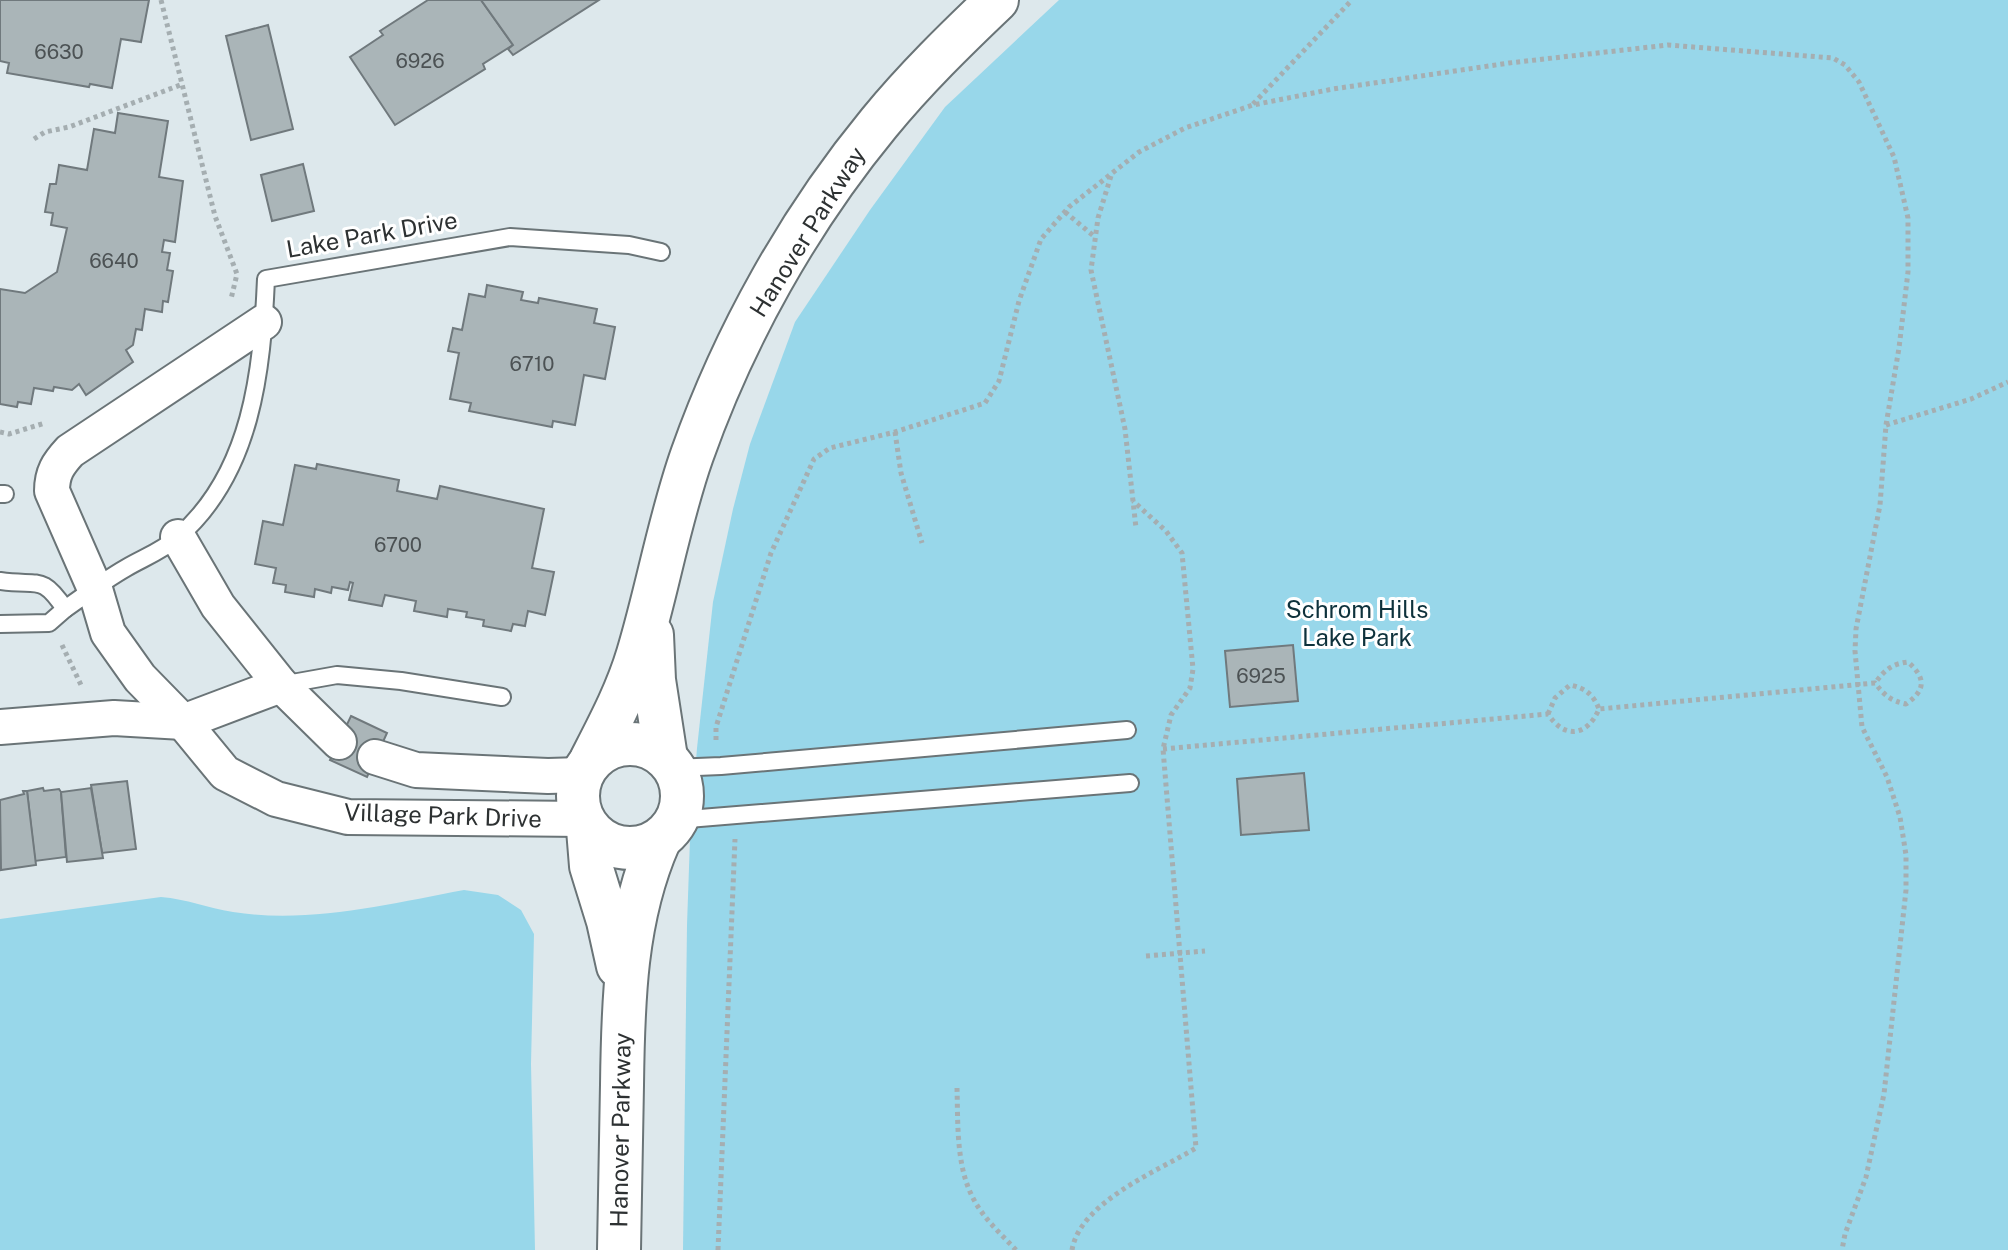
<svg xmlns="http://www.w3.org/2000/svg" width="2008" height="1250" font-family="'Public Sans',sans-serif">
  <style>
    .green { fill: #98d7ea }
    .building { fill: #aab5b8; stroke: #70797d; stroke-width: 2 }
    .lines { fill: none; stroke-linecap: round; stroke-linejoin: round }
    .service-casing { stroke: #6a7477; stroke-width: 20 }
    .minor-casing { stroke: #6a7477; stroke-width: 38 }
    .tertiary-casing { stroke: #6a7477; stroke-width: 46 }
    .path { stroke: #a5aeb1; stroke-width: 5; stroke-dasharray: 4 4; stroke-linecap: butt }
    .service { stroke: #fff; stroke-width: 16 }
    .minor { stroke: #fff; stroke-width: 34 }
    .tertiary { stroke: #fff; stroke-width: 42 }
    .labels { text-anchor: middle; stroke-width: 6; stroke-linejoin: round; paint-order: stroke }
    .number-label { font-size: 20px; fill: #4c5254 }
    .street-label { font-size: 24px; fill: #2d3132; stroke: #fff }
    .park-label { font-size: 24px; fill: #0e323c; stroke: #fff }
  </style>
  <rect width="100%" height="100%" fill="#dde8ec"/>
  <g class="green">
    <path d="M1059 0H2008V1250H683L687 925 690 839 697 748 713 602 733 509 750 444 795 322 870 210 945 107Z"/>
    <path d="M464 890 498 895 521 910 534 934 531 1064 535 1250H0V919L161 897C187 899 207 908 233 912 309 924 389 904 464 890Z"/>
  </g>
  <g class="building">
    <path d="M0 0H149L141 42 121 39 112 88 90 84 89 87 7 73 9 63 0 61Z"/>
    <path d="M428 0H481L513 45 483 64 485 69 395 125 350 57 383 35 380 31Z"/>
    <path d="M481 0H599L513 55 508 49 513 45Z"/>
    <path d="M268 25 293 129 251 140 226 36Z"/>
    <path d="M118 113 168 121 159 177 183 181 175 242 164 240 162 252 170 253 167 270 173 271 168 302 163 301 162 312 145 309 142 330 136 329 133 345 126 350 133 362 86 395 79 384 72 390 54 387 53 391 34 388 31 404 18 402 17 407 0 404V289L25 293 57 272 67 228 51 225 53 213 45 212 50 184H56L59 165 87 170 94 129 115 133Z"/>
    <path d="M303 164 314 211 272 221 261 175Z"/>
    <path d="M487 285 523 292 521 300 538 303 539 298 597 309 594 323 615 327 605 379 584 375 575 425 553 421 552 427 469 411 471 403 450 399 459 353 448 351 453 328 462 330 469 294 485 297Z"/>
    <path d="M317 464 399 480 397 491 437 499 440 486 544 509 532 568 554 572 545 615 528 611 525 626 513 624 511 631 483 626 484 620 466 617 467 612 448 609 447 617 414 611 416 601 385 595 382 606 349 600 353 583 350 582 348 590 332 587 331 593 315 589 314 597 285 592 286 585 273 583 276 568 255 564 263 521 283 525 295 465 316 469Z"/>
    <path d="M1293 645 1298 701 1230 707 1225 651Z"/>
    <path d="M351 716 387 733 367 777 330 760Z"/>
    <path d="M1304 773 1309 830 1241 835 1237 779Z"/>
    <path d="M127 781 136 849 102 853 91 785Z"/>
    <path d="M43 788 44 791 59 789 61 792 66 857 35 861 27 791Z"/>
    <path d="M91 788 103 858 67 862 61 792Z"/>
    <path d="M23 791H27L36 865 1 870 0 800 24 794Z"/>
  </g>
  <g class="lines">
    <defs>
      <g id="service">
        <path d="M0 494H5"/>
        <path d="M0 581C38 587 41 573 65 609L49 623 0 624"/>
        <path d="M65 609C85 595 105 580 126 568 143 558 162 551 178 537 252 473 262 371 266 279L510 237 629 245 661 252"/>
        <path d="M281 685 337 675 401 681 502 697"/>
        <path d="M673 768 721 766 1127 730"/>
        <path d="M676 820 1130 783"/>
      </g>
      <g id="minor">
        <path d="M264 322 70 451C58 464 52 473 52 491L95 589 108 633 140 678 183 722 225 773 276 799 348 817 583 819"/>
        <path d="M178 537 218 606 281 685 339 742"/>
        <path d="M0 727 114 718 183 722 281 685"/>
        <path d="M375 757 416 770 548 776 581 775"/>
      </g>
      <g id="tertiary">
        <path d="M652 635 654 680 666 758"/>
        <circle cx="630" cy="796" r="52"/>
        <path d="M591 760C609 725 627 691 638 654 658 588 669 520 692 455 734 336 799 220 879 123 915 79 956 39 997 0"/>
        <path d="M588 829 591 866 608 921 618 966"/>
        <path d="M619 1250C620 1195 621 1140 622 1085 623 1002 625 918 659 841"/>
      </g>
    </defs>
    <use href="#service" class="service-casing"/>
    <use href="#minor" class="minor-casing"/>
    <use href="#tertiary" class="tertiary-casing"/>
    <g class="path">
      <path d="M161 0 215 216 237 274 231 299"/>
      <path d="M1253 104 1352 0"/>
      <path d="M34 139 45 132 69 127 183 84"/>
      <path d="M1111 176 1098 218 1091 270 1125 429 1136 528"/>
      <path d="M1065 212 1095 237"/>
      <path d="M1886 425 1971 399 2008 382"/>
      <path d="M0 432 9 434 45 423"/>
      <path d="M895 432 901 473 922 543"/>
      <path d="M62 645 81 685"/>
      <path d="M1548 714 1555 698 1570 685C1585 688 1593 694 1599 709"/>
      <path d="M716 740V727L771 553 814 459 830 448 895 432 985 403 999 381 1019 301 1041 239 1069 207 1139 152 1185 128 1253 105 1333 89 1509 63 1668 45 1833 58 1845 65 1859 82 1894 157 1908 218V272L1899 348 1886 425 1880 505 1856 629 1855 651 1862 727 1887 777 1900 817 1906 855V890L1884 1094 1866 1177 1845 1234 1842 1250"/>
      <path d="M1163 749 1548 714C1564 739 1587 737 1599 709L1875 683C1884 695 1891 701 1906 704 1926 690 1926 678 1908 662 1891 664 1885 670 1875 683"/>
      <path d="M1146 956 1205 951"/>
      <path d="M957 1088C958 1122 956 1164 972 1196 982 1217 1000 1233 1016 1250"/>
      <path d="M718 1250 735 839"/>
      <path d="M1072 1250C1080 1202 1158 1171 1196 1148L1163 749 1171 715 1190 688 1193 669 1182 553 1166 531 1133 501"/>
    </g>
    <use href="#service" class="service"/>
    <use href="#minor" class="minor"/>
    <use href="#tertiary" class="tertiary"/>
  </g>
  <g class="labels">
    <g class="number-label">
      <text x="59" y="59">6630</text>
      <text x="420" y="68">6926</text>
      <text x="114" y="268">6640</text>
      <text x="532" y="371">6710</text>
      <text x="398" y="552">6700</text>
      <text x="1261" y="683">6925</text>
    </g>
    <g class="street-label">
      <text transform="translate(808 232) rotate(-58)" y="8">Hanover Parkway</text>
      <text transform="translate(372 235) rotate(-10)" y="8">Lake Park Drive</text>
      <text transform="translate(443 816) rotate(2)" y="8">Village Park Drive</text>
      <text transform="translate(621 1130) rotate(-89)" y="8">Hanover Parkway</text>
    </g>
    <g class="park-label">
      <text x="1357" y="618">Schrom Hills<tspan x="1357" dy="28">Lake Park</tspan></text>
    </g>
  </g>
</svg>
